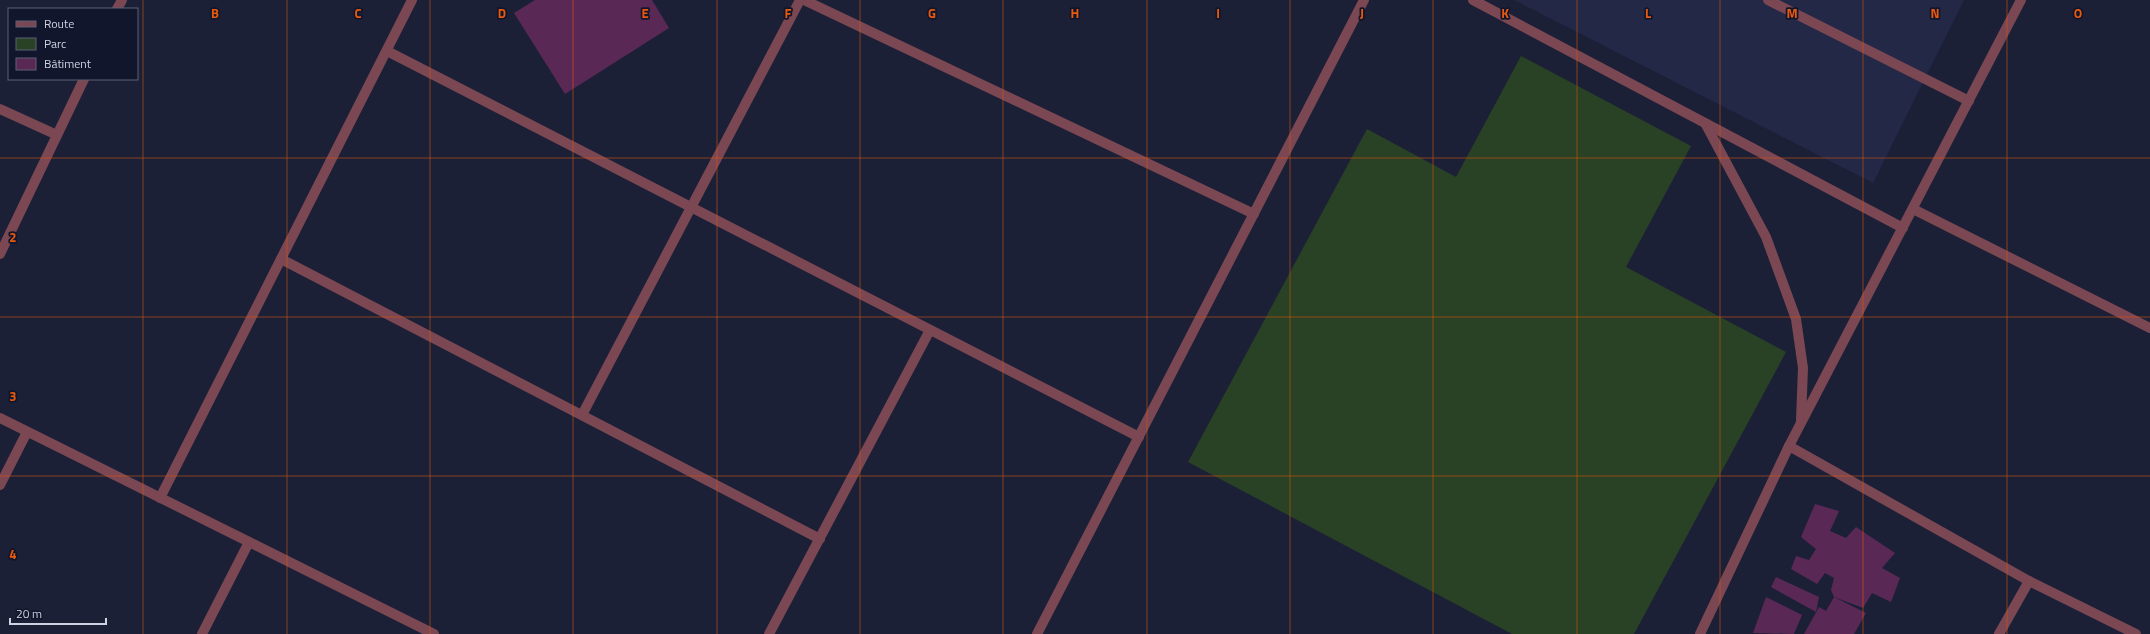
<svg xmlns="http://www.w3.org/2000/svg" width="2150" height="634" font-family="'Titillium Web',sans-serif">
  <style>
    .built { fill: #222846 }
    .green { fill: #294124 }
    .building { fill: #5a2855 }
    .lines { fill: none; stroke-linecap: round; stroke-linejoin: round }
    .service { stroke: #7a4753; stroke-width: 10 }
    .minor { stroke: #7a4753; stroke-width: 10 }
    .grid { fill: none; stroke: #e8590c; stroke-width: 1; stroke-opacity: 0.55 }
    .grid-label { font-size: 13px; text-anchor: middle; font-weight: bold; fill: #e8590c; stroke: #12162d; stroke-width: 3.5; stroke-linejoin: round; paint-order: stroke }
  </style>
  <rect width="100%" height="100%" fill="#1b2037"/>
  <path class="built" d="M1514 0H1964L1873 183Z"/>
  <path class="green" d="M1521 56 1691 146 1626 267 1786 352 1634 634H1512L1188 462 1367 129 1456 177Z"/>
  <g class="building">
    <path d="M535 0H652L669 28 565 94 514 13Z"/>
    <path d="M1815 504 1839 511 1830 531 1846 538 1856 527 1895 553 1882 568 1900 578 1891 602 1872 593 1863 608 1834 597 1831 590 1834 578 1825 573 1817 584 1791 569 1796 556 1809 560 1816 549 1801 537Z"/>
    <path d="M1776 577 1819 597 1816 612 1771 587Z"/>
    <path d="M1766 597 1802 615 1794 634 1753 633Z"/>
    <path d="M1834 597 1866 613 1854 634H1804L1819 607 1826 611Z"/>
  </g>
  <g class="lines">
    <path class="service" d="M1768 0 1969 101"/>
    <g class="minor">
      <path d="M804 0 1254 214"/>
      <path d="M1473 0 1903 228"/>
      <path d="M117 9 122 0"/>
      <path d="M387 51 1139 437"/>
      <path d="M0 109 57 135"/>
      <path d="M1705 123 1766 237 1796 319 1803 368 1801 420"/>
      <path d="M1913 209 2150 328"/>
      <path d="M0 254 84 79"/>
      <path d="M281 259 820 539"/>
      <path d="M582 415 800 0"/>
      <path d="M0 418 434 634"/>
      <path d="M1789 446 2029 581 2136 634"/>
      <path d="M0 485 27 432"/>
      <path d="M160 498 412 0"/>
      <path d="M202 634 249 542"/>
      <path d="M769 634 930 330"/>
      <path d="M1037 634 1364 0"/>
      <path d="M1700 634 1789 446 2021 0"/>
      <path d="M1999 634 2029 581"/>
    </g>
  </g>
  <path class="grid" d="M143 0V634M287 0V634M430 0V634M573 0V634M717 0V634M860 0V634M1003 0V634M1147 0V634M1290 0V634M1433 0V634M1577 0V634M1720 0V634M1863 0V634M2007 0V634M0 158H2150M0 317H2150M0 476H2150"/>
  <g class="grid-label">
    <text x="215" y="18">B</text>
    <text x="358" y="18">C</text>
    <text x="502" y="18">D</text>
    <text x="645" y="18">E</text>
    <text x="788" y="18">F</text>
    <text x="932" y="18">G</text>
    <text x="1075" y="18">H</text>
    <text x="1218" y="18">I</text>
    <text x="1362" y="18">J</text>
    <text x="1505" y="18">K</text>
    <text x="1648" y="18">L</text>
    <text x="1792" y="18">M</text>
    <text x="1935" y="18">N</text>
    <text x="2078" y="18">O</text>
    <text x="13" y="242">2</text>
    <text x="13" y="401">3</text>
    <text x="13" y="559">4</text>
  </g>
  <rect x="8" y="8" width="130" height="72" fill="#12162d" stroke="#5d6175"/>
  <rect x="16" y="21" width="20" height="6" fill="#7a4753" stroke="#5d6175"/>
  <text x="44" y="28" font-size="12" fill="#ced2e2">Route</text>
  <rect x="16" y="38" width="20" height="12" fill="#294124" stroke="#5d6175"/>
  <text x="44" y="48" font-size="12" fill="#ced2e2">Parc</text>
  <rect x="16" y="58" width="20" height="12" fill="#5a2855" stroke="#5d6175"/>
  <text x="44" y="68" font-size="12" fill="#ced2e2">Bâtiment</text>
  <path d="M10 618v6h96v-6" fill="none" stroke="#ced2e2" stroke-width="2"/>
  <text x="16" y="618" font-size="12" fill="#ced2e2" stroke="#12162d" stroke-width="3" paint-order="stroke">20 m</text>
</svg>
